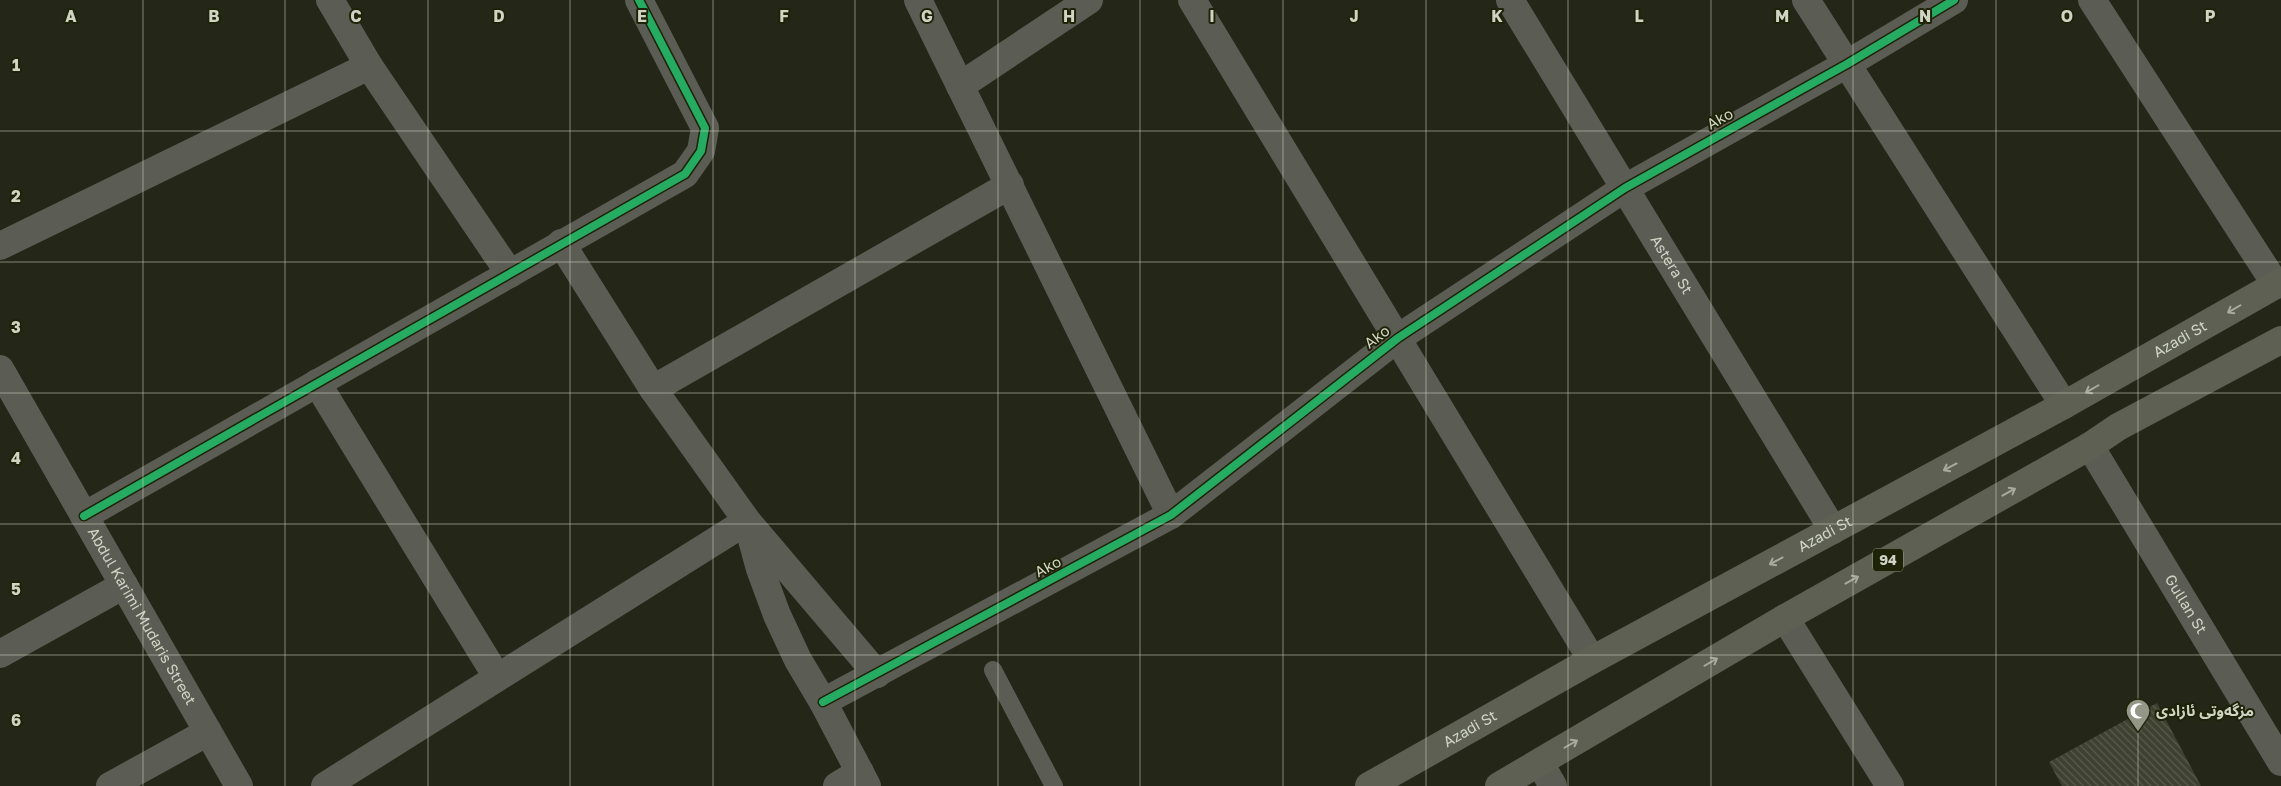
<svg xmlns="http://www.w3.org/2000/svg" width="2281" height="786" font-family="'Golos Text','Noto Sans Arabic',sans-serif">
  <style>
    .building { fill: url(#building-back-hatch) }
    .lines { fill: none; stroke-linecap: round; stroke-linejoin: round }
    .service { stroke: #5b5d54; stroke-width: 18 }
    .minor { stroke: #5b5d54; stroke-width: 28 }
    .trunk { stroke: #5d6052; stroke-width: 28 }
    .cycleway-casing { stroke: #1e2308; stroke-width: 11 }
    .cycleway { stroke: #26ab63; stroke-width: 8 }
    .oneway { stroke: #a8ab9c }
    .grid { fill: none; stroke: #d0d4c4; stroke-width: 1; stroke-opacity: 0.55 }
    .labels { text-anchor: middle; stroke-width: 4; stroke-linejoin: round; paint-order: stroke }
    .shield { fill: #1e2308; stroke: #9b9f8c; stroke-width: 1 }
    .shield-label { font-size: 14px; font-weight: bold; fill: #d0d4c4 }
    .street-label { font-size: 15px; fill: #d0d4c4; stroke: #1e2308 }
    .poi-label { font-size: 15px; font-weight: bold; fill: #d0d4c4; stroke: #1e2308; text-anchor: start }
    .grid-label { font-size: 16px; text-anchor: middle; font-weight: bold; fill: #d0d4c4; stroke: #1e2308; stroke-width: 4; stroke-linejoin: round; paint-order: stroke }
  </style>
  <defs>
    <pattern id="building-back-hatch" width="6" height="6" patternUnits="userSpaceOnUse" patternTransform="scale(1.25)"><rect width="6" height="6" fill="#3e4130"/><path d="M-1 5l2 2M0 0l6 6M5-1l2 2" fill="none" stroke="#595c4c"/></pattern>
  </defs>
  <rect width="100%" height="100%" fill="#242718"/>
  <path class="building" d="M2157 703 2201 786H2062L2049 762Z"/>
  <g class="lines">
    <path class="service" d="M993 670 1054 786"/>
    <g class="minor">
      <path d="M330 0 369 66 510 274"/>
      <path d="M918 0 1171 515"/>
      <path d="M1192 0 1592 660"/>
      <path id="s1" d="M1510 0 1833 530"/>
      <path d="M1806 0 2064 405"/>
      <path d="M2092 0 2276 285"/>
      <path d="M960 86 1089 0"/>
      <path d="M561 243 653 389 747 521 760 569 777 615 798 660 823 702 867 786"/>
      <path d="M0 246 369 66"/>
      <path id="s2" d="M0 369 239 786"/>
      <path d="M317 383 497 677"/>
      <path d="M653 389 1010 185"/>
      <path id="s3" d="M2090 446 2281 762"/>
      <path d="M84 516 685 174 701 151 705 128 639 0"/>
      <path d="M1785 618 1890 786"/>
      <path d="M0 654 124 585"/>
      <path d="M823 702 1171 515 1398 338 1625 188 1847 64 1954 0"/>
      <path d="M1540 763 1553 786"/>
      <path d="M110 786 208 732"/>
      <path d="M325 786 747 521 877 674"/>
      <path d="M837 786 860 772"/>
    </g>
    <g class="trunk">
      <path id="s4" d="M1369 786 1592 660 2064 405 2281 282"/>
      <path d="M1499 786 1785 618 2090 446 2118 427 2281 340"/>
    </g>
    <defs>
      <g id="cycleway">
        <path d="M84 516 685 174 701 151 705 128 639 0"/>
        <path d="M823 702 1171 515 1398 338 1625 188 1847 64 1954 0"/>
      </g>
    </defs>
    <use href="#cycleway" class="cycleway-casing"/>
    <use href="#cycleway" class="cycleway"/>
  </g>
  <defs><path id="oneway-shaft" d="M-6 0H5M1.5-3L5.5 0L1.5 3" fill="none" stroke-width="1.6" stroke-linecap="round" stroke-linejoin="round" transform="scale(1.25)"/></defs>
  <g class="oneway">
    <use href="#oneway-shaft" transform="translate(2234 309) rotate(150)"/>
    <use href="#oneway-shaft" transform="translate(2092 389) rotate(150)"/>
    <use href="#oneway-shaft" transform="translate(1950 467) rotate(152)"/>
    <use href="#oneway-shaft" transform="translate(2009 492) rotate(-29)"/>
    <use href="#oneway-shaft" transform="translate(1776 561) rotate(152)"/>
    <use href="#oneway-shaft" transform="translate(1852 580) rotate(-29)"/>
    <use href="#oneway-shaft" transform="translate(1711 662) rotate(-30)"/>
    <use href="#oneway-shaft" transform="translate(1571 744) rotate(-30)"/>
  </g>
  <path class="grid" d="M143 0V786M285 0V786M428 0V786M570 0V786M713 0V786M855 0V786M998 0V786M1140 0V786M1283 0V786M1426 0V786M1568 0V786M1711 0V786M1853 0V786M1996 0V786M2138 0V786M0 131H2281M0 262H2281M0 393H2281M0 524H2281M0 655H2281"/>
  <defs>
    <symbol id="mosque-pin" viewBox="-11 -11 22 30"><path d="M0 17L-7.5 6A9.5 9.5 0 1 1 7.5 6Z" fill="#949788" stroke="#1e2308"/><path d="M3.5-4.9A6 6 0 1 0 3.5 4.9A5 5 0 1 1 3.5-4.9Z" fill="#fff"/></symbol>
  </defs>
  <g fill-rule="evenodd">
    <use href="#mosque-pin" x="2124" y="697" width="28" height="38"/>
  </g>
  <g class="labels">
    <rect class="shield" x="1873" y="548.5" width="30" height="23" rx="4"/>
    <g class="shield-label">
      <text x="1888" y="565">94</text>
    </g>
    <g class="street-label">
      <text transform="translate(1720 119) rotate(-29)" y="5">Ako</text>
      <text dy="5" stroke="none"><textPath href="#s1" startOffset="310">Astera St</textPath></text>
      <text transform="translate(1377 337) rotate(-37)" y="5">Ako</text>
      <text dy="5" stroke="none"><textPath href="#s4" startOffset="926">Azadi St</textPath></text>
      <text dy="5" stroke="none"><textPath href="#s4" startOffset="521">Azadi St</textPath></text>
      <text transform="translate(1048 567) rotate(-28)" y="5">Ako</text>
      <text dy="5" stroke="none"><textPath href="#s3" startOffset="185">Gullan St</textPath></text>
      <text dy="5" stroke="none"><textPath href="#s2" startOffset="285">Abdul Karimi Mudaris Street</textPath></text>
      <text dy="5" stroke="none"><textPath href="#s4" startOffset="116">Azadi St</textPath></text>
    </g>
    <g class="poi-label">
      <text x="2156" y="716">مزگەوتی ئازادی</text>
    </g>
  </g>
  <g class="grid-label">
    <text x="71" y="22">A</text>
    <text x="214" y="22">B</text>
    <text x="356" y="22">C</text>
    <text x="499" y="22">D</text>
    <text x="642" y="22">E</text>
    <text x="784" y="22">F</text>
    <text x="927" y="22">G</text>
    <text x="1069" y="22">H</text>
    <text x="1212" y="22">I</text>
    <text x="1354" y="22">J</text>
    <text x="1497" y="22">K</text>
    <text x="1639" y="22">L</text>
    <text x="1782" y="22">M</text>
    <text x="1925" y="22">N</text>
    <text x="2067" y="22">O</text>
    <text x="2210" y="22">P</text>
    <text x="16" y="71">1</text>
    <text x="16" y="202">2</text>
    <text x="16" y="333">3</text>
    <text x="16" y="464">4</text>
    <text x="16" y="595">5</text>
    <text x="16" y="726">6</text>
  </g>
</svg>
